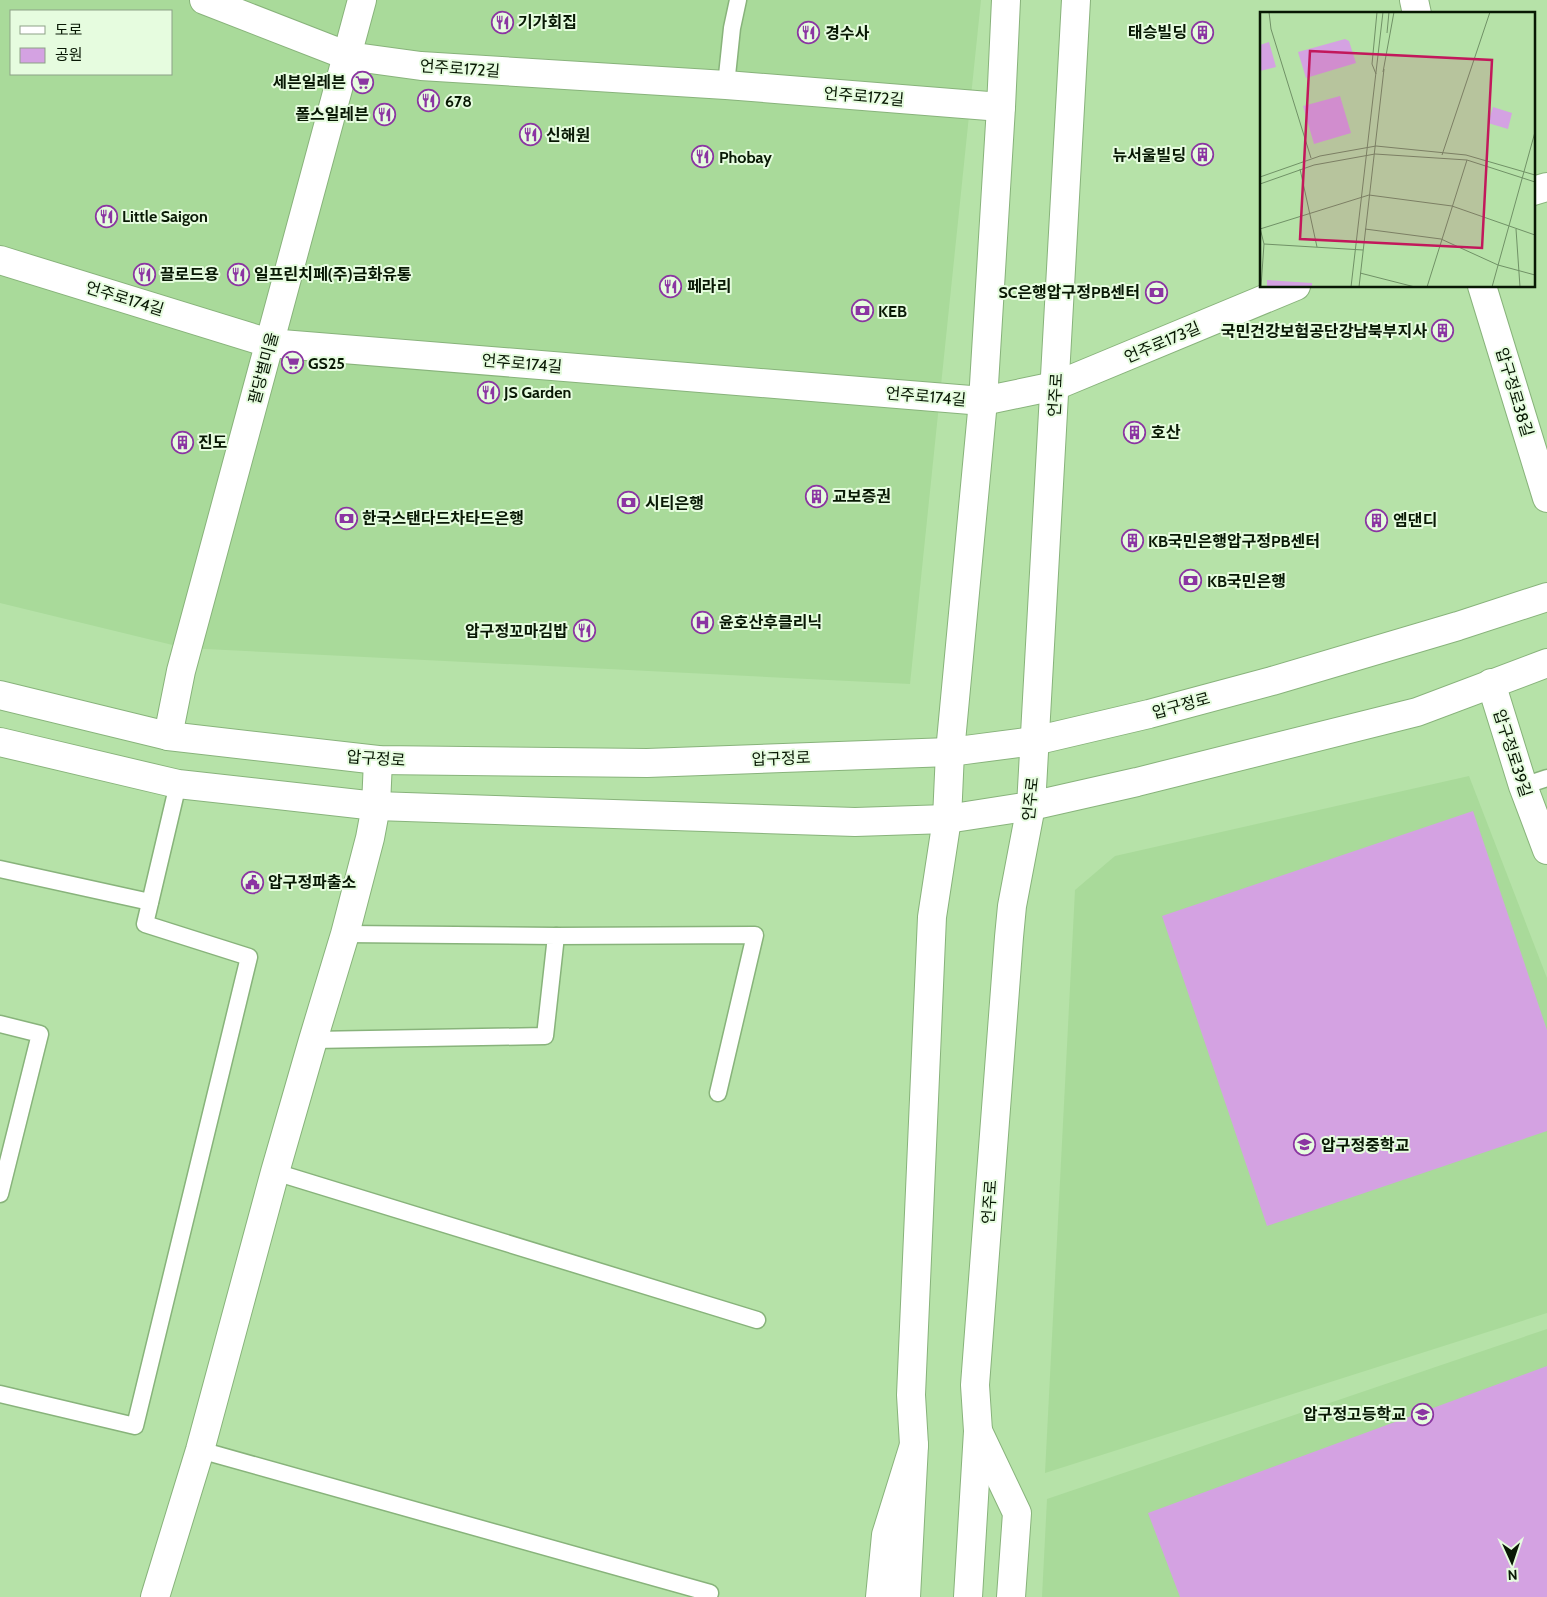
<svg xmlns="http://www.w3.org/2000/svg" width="1547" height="1597" font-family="Cabin,'Noto Sans KR',sans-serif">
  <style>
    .built { fill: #a9da9a; fill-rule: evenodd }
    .green { fill: #d4a2e2 }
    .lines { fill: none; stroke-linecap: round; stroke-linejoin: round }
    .lane-casing { stroke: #88b37b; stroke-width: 19 }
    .street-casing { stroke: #88b37b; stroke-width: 30 }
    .secondary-casing { stroke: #88b37b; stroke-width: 30 }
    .primary-casing { stroke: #88b37b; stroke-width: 30 }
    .highway-casing { stroke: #88b37b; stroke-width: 30 }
    .lane { stroke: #fff; stroke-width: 16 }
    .street { stroke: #fff; stroke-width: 28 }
    .secondary { stroke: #fff; stroke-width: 28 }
    .primary { stroke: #fff; stroke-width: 28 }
    .highway { stroke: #fff; stroke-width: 28 }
    .labels { text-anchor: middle; stroke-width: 4; stroke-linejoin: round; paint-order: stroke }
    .poi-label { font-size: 16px; font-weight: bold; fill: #081804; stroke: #e6fcdf; text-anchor: start }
    .street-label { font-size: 16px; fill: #081804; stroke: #e6fcdf }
    .inset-road { fill: none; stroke: #709166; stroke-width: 1 }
    .view { fill: #c2185b; fill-opacity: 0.15; stroke: #c2185b; stroke-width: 2.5 }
    .inset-edge { fill: none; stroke: #081804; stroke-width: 2.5 }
  </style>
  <rect width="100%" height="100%" fill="#b6e2a8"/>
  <g class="built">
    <path d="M0 0H981L910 684 185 648 0 603ZM11 11H171V74H11Z"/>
    <path d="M1469 776 1547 978V1313L1045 1473 1075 890 1115 856Z"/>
    <path d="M1547 1329V1597H1042L1047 1499Z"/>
  </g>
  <g class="green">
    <path d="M1473 811 1547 1030V1131L1267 1226 1162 916Z"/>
    <path d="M1547 1366V1597H1180L1148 1513Z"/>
  </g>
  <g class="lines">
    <defs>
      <g id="lane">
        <path d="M726 85 732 28 738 0"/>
        <path d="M1523 786 1547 778"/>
        <path d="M0 869 150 902"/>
        <path d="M556 936 755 935 718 1093"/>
        <path d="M0 1024 40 1034 0 1194"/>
        <path d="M313 1040 545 1036 556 936 345 934"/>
        <path d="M275 1172 757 1320"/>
        <path d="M0 1394 135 1426 249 957 145 924 178 784"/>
        <path d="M200 1450 710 1593"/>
      </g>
      <g id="street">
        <path d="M204 0 348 56 421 66 726 85 1001 107"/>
        <path d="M1414 0 1417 14"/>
        <path d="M1533 191 1547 187"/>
        <path d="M0 260 269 343 983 401 1055 386 1296 286"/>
        <path d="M1482 286 1547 498"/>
        <path d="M1491 683 1523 786 1547 850"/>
        <path d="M168 736 181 671 362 0"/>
        <path d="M155 1597 200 1450 275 1172 313 1040 345 934 370 838 376 806 378 760"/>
      </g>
      <g id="secondary">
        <path d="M0 695 168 736 378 760 647 763 950 752 1034 741 1149 714 1272 681 1458 626 1547 597"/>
        <path d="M0 742 178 784 376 806 855 822 947 819 1031 806 1137 782 1417 712 1547 663"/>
      </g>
      <g id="primary">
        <path d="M906 1597 914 1445 911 1395 932 917 947 819 950 752 983 401 1001 107 1006 0"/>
        <path d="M968 1597 978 1431 975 1385 1009 937 1012 906 1031 806 1076 0"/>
      </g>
      <g id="highway">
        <path d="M978 1431 1017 1513 1011 1597"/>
        <path d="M880 1597 886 1535 914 1445"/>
      </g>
    </defs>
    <use href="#lane" class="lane-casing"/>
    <use href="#street" class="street-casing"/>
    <use href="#secondary" class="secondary-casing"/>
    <use href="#primary" class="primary-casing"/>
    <use href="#highway" class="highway-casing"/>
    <use href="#lane" class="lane"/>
    <use href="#street" class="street"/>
    <use href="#secondary" class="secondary"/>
    <use href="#primary" class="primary"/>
    <use href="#highway" class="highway"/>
  </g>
  <defs>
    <symbol id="restaurant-ring" viewBox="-11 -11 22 22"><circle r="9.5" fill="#e6fcdf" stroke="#8b35a2" stroke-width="1.5"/><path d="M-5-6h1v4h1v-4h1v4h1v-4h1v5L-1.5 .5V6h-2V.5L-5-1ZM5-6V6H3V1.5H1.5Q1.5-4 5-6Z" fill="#8b35a2"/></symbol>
    <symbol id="building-ring" viewBox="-11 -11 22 22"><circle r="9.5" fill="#e6fcdf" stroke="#8b35a2" stroke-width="1.5"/><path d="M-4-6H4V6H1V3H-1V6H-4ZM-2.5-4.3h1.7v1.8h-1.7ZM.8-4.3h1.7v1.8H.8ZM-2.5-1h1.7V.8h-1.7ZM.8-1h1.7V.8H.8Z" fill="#8b35a2"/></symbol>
    <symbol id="supermarket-ring" viewBox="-11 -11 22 22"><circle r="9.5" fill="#e6fcdf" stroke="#8b35a2" stroke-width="1.5"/><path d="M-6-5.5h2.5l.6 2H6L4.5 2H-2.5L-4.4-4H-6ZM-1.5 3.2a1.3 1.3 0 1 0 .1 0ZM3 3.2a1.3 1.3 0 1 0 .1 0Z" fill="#8b35a2"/></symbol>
    <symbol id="bank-ring" viewBox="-11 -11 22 22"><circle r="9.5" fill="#e6fcdf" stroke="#8b35a2" stroke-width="1.5"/><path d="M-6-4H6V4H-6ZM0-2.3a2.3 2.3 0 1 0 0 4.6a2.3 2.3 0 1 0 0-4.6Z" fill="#8b35a2"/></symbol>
    <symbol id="hospital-ring" viewBox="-11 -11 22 22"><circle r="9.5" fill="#e6fcdf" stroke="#8b35a2" stroke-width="1.5"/><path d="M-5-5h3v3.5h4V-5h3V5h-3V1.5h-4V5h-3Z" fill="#8b35a2"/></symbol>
    <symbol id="civic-ring" viewBox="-11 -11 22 22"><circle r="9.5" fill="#e6fcdf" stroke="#8b35a2" stroke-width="1.5"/><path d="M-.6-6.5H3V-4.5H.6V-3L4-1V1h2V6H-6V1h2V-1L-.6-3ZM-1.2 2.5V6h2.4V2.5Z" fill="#8b35a2"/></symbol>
    <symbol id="school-ring" viewBox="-11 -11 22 22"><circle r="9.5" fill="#e6fcdf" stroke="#8b35a2" stroke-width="1.5"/><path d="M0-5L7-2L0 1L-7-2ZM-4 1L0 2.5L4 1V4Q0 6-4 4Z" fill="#8b35a2"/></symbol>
  </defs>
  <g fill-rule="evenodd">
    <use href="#restaurant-ring" x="490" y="10" width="25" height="25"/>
    <use href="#building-ring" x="1190" y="20" width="25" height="25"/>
    <use href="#restaurant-ring" x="796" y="20" width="25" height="25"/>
    <use href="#supermarket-ring" x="350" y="70" width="25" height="25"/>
    <use href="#restaurant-ring" x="416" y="88" width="25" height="25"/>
    <use href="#restaurant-ring" x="372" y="102" width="25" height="25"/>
    <use href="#restaurant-ring" x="518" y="122" width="25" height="25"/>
    <use href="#building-ring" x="1190" y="142" width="25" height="25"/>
    <use href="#restaurant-ring" x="690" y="144" width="25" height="25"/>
    <use href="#restaurant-ring" x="94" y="204" width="25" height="25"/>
    <use href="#restaurant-ring" x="132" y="262" width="25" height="25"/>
    <use href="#restaurant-ring" x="226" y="262" width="25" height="25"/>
    <use href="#restaurant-ring" x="658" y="274" width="25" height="25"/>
    <use href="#bank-ring" x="1144" y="280" width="25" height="25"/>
    <use href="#bank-ring" x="850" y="298" width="25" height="25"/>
    <use href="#building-ring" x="1430" y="318" width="25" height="25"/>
    <use href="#supermarket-ring" x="280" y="350" width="25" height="25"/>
    <use href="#restaurant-ring" x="476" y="380" width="25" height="25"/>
    <use href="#building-ring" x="1122" y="420" width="25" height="25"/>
    <use href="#building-ring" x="170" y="430" width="25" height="25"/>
    <use href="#building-ring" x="804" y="484" width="25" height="25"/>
    <use href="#bank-ring" x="616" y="490" width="25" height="25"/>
    <use href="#bank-ring" x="334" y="506" width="25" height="25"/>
    <use href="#building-ring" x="1364" y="508" width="25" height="25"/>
    <use href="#building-ring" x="1120" y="528" width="25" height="25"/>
    <use href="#bank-ring" x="1178" y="568" width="25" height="25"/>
    <use href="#hospital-ring" x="690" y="610" width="25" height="25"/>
    <use href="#restaurant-ring" x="572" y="618" width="25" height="25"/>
    <use href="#civic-ring" x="240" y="870" width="25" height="25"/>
    <use href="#school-ring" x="1292" y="1132" width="25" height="25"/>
    <use href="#school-ring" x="1410" y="1402" width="25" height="25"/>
  </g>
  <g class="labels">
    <g class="poi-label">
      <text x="518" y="28">기가회집</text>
      <text x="1187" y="38" text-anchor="end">태승빌딩</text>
      <text x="825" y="39">경수사</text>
      <text x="346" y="88" text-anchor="end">세븐일레븐</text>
      <text x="445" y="107">678</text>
      <text x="369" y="120" text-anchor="end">폴스일레븐</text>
      <text x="546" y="141">신해원</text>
      <text x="1186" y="161" text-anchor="end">뉴서울빌딩</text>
      <text x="719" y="163">Phobay</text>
      <text x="122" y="222">Little Saigon</text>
      <text x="160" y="280">끌로드용</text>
      <text x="254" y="280">일프린치페(주)금화유통</text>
      <text x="687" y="292">페라리</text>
      <text x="1140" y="298" text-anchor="end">SC은행압구정PB센터</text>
      <text x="878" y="317">KEB</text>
      <text x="1427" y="337" text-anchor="end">국민건강보험공단강남북부지사</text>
      <text x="308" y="369">GS25</text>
      <text x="504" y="398">JS Garden</text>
      <text x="1151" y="438">호산</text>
      <text x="198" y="448">진도</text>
      <text x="832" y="502">교보증권</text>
      <text x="645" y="509">시티은행</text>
      <text x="362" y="524">한국스탠다드차타드은행</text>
      <text x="1393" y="526">엠댄디</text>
      <text x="1148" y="547">KB국민은행압구정PB센터</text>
      <text x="1207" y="587">KB국민은행</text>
      <text x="719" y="628">윤호산후클리닉</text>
      <text x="568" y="637" text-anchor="end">압구정꼬마김밥</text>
      <text x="268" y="888">압구정파출소</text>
      <text x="1321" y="1151">압구정중학교</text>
      <text x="1406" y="1420" text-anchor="end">압구정고등학교</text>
    </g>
    <g class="street-label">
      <text transform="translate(460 68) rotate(4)" y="6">언주로172길</text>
      <text transform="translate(864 96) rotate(5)" y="6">언주로172길</text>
      <text transform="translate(125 298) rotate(17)" y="6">언주로174길</text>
      <text transform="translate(1162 342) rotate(-23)" y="6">언주로173길</text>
      <text transform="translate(522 363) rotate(5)" y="6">언주로174길</text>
      <text transform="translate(263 368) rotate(-75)" y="6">팔당별미울</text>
      <text transform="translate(1515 392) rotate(73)" y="6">압구정로38길</text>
      <text transform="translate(1055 395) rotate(-87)" y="6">언주로</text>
      <text transform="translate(926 396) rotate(5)" y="6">언주로174길</text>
      <text transform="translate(1181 705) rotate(-15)" y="6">압구정로</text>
      <text transform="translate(1513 753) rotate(72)" y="6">압구정로39길</text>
      <text transform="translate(376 758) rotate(4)" y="6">압구정로</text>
      <text transform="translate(781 758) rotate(-2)" y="6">압구정로</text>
      <text transform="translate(1030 799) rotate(-84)" y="6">언주로</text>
      <text transform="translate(989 1202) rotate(-86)" y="6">언주로</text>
    </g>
  </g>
  <g transform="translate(1260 12)">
    <rect width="275" height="275" fill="#b6e2a8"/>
    <path d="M85 27 89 29 96 51 46 66 38 40ZM9 30 16 55 0 59V33ZM80 84 91 121 54 132 43 94ZM233 95 252 101 248 117 228 111ZM7 268 52 271V275H7Z" fill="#d4a2e2"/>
    <path class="inset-road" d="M9 0 11 17 51 146M127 21 129 0M123 60 134 0M116 62 112 52 117 0M182 143 230 0M40 157 57 235M0 165 60 144 116 134 206 143 275 163M0 172 54 153 115 142 207 148 275 170M0 216 4 232 1 275M0 217 109 183 192 194 275 223M105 217 181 227 238 253 275 263M256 217 260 275M4 232 103 238M100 261 155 275M91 275 123 0M99 275 124 57M167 275 207 148M232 275 275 120"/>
    <path class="view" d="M50 39 232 48 222 236 40 227Z"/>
    <rect width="275" height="275" class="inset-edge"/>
  </g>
  <rect x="10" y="10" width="162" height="65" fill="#e6fcdf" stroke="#8da187"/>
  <rect x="20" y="26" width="25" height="8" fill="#ffffff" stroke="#8da187"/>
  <text x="55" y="35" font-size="15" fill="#081804">도로</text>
  <rect x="20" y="48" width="25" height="15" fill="#d4a2e2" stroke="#8da187"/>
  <text x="55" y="60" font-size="15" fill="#081804">공원</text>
  <g transform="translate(1512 1562) rotate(177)" stroke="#e6fcdf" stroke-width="4" paint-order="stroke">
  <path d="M0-4L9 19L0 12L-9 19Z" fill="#081804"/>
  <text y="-8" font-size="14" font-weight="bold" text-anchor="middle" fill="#081804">N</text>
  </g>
</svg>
